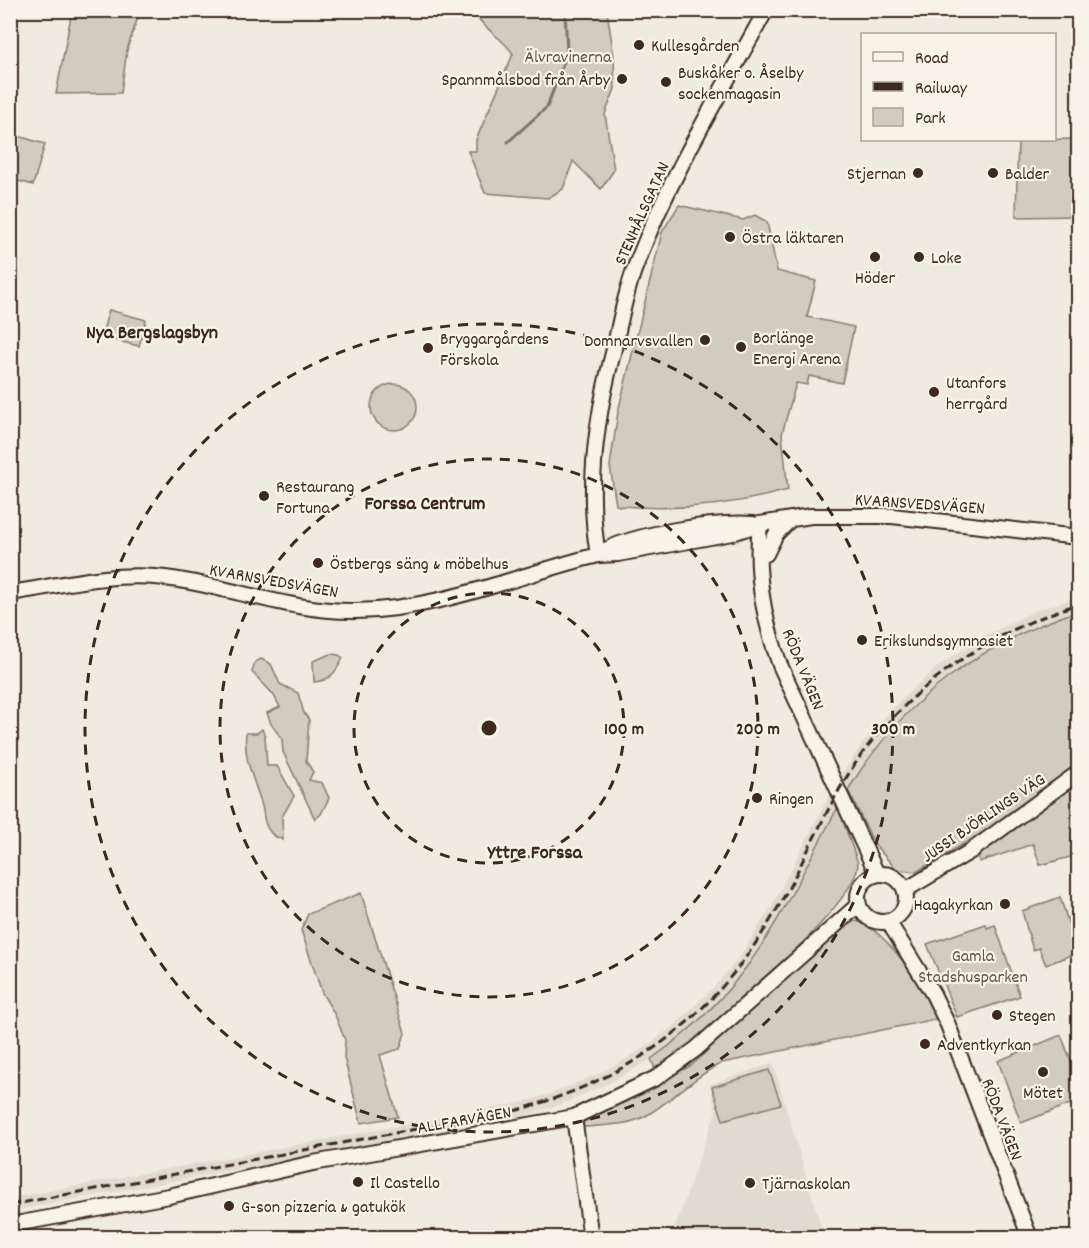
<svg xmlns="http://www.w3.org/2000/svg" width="1089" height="1248" font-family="Dekko,sans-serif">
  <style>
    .built { fill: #e0dbd0 }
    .green { fill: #d1cbc0; stroke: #867a6f; stroke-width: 1.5 }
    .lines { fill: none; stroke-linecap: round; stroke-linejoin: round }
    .stream { stroke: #7e7266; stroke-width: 3 }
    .secondary-casing { stroke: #3b2a1e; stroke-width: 18 }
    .secondary { stroke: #f7f3e8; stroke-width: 14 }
    .rail { stroke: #3b2a1e; stroke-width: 3; stroke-dasharray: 9 4.5; stroke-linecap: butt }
    .ring { fill: none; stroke: #3b2a1e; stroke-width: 3; stroke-dasharray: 10 8 }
    .poi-dot { fill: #3b2a1e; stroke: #f7f3e8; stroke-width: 2 }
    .labels { text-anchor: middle; stroke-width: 4.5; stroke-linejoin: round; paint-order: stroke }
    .poi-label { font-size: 18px; fill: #3b2a1e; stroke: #f7f3e8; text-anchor: start }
    .park-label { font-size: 18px; fill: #605246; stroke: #f7f3e8 }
    .street-label { font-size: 18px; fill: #3b2a1e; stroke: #f7f3e8 }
    .neighbourhood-label { font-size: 20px; font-weight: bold; fill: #3b2a1e; stroke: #f7f3e8 }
    .centre { fill: #3b2a1e; stroke: #f7f3e8; stroke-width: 3 }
    .ring-label { font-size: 18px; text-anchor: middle; font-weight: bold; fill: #3b2a1e; stroke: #f7f3e8; stroke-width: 4.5; stroke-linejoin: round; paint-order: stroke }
  </style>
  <rect width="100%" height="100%" fill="#efebe0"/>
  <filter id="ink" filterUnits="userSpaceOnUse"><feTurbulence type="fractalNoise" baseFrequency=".0167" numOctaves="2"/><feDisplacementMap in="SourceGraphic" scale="12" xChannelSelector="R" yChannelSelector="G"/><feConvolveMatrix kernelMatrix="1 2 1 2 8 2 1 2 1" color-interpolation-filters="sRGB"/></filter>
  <g filter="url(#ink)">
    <g class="built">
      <path d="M1078 597V611L1039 624 987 650 950 674 908 711 875 748 848 790 841 775 865 740 899 701 942 663 981 638 1034 611Z"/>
      <path d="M831 792 838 807 785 911 749 968 725 995 684 1035 651 1059 612 1082 557 1106 520 1117 11 1211V1198L516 1104 553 1093 605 1071 644 1048 676 1024 715 986 738 959 773 904Z"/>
      <path d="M773 1063 824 1237 671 1238 716 1111 710 1084Z"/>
    </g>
    <g class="green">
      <path d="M72 11H140L127 50 121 93 56 94Z"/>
      <path d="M475 11H607L614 57 615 89 605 114 614 170 601 189 573 161 563 189 548 198 485 193 468 151H476V140L513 54C503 37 480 28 475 11Z"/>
      <path d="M11 134 45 144 33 185 11 179Z"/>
      <path d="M1078 139V216L1016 217 1018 140Z"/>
      <path d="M679 205 743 220 755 215 767 222 777 271 816 281 807 317 854 327 842 383 809 376 807 385 796 383 782 434 788 490C734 505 677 511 621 506L616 505 610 466 618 412 662 232Z"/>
      <path d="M109 310 146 320 139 346 101 337Z"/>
      <circle cx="394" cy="407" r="23"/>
      <path d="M1078 611V765L994 826 916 872 896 869 875 845 848 790C903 699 979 644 1078 611Z"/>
      <path d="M331 654 339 655 343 658C336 672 330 681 314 682L313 661Z"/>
      <path d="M261 659 271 664 280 684 298 693 304 713 309 720 306 761 313 772 309 780 322 783 329 798 321 814 315 819 283 752 282 739 271 724 267 713 280 707 273 694 252 672 255 662Z"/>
      <path d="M262 729 265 736 267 766H277L294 796 282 817 283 840C279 838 273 836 271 833 264 826 264 815 262 806 255 780 243 761 246 733H257Z"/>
      <path d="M1078 776V862L1074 856 1040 865 1033 844 979 862 978 852Z"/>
      <path d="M838 807 858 863C859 906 695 1043 656 1071L651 1059C753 988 781 911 838 807Z"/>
      <path d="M361 893 405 1033 400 1049 380 1055 398 1117 361 1123 344 1058 345 1040 335 1015 322 993 301 930 308 914Z"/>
      <path d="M1060 897 1078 952 1046 965 1039 948 1033 950 1022 911Z"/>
      <path d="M855 921C885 925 925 993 941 1018L722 1063C693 1077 675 1098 649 1114 629 1127 600 1125 576 1128L578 1116 628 1100 692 1065 806 957Z"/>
      <path d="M986 924 987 928 995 925 1020 996 957 1017 927 944Z"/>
      <path d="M1061 1035 1078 1079V1101L1021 1123 998 1061Z"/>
      <path d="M769 1070 781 1104 723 1120 712 1087Z"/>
    </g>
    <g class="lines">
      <path class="stream" d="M508 142 547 107 567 53 565 10"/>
      <defs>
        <g id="secondary">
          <path d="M760 524C755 571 764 621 780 665L877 874"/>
          <path d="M600 553C632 534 715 521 753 524"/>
          <path d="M766 554 776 534 791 519"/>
          <path d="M598 555C586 487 596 418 613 353 620 324 625 292 636 265 670 176 720 94 766 10"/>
          <path d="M10 593C57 586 107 573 155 577 223 583 286 612 356 611 439 610 518 575 598 555L618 554 732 533 760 524 811 516H892L1078 537"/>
          <circle cx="882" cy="898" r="24"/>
          <path d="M907 889 971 851 1078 773"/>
          <path d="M888 921 933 994 948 1025 1030 1238"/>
          <path d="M574 1117 591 1238"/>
          <path d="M10 1225 169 1196 313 1163 574 1117 656 1078 696 1049 858 905"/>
        </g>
      </defs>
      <use href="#secondary" class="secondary-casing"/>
      <use href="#secondary" class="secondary"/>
      <path class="rail" d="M10 1205 518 1110C654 1071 731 1001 795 876 818 831 839 782 871 742 929 673 993 632 1078 604"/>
    </g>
  </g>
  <g class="ring">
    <circle cx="489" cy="728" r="135"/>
    <circle cx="489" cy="728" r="269"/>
    <circle cx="489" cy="728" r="404"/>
  </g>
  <g class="poi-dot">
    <circle cx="639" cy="45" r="6"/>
    <circle cx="622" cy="79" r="6"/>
    <circle cx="666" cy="82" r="6"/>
    <circle cx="918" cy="173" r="6"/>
    <circle cx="993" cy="173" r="6"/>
    <circle cx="730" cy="237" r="6"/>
    <circle cx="875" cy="257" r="6"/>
    <circle cx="919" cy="257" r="6"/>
    <circle cx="705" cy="340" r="6"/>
    <circle cx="741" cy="347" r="6"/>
    <circle cx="428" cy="348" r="6"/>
    <circle cx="934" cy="392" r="6"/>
    <circle cx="264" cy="496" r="6"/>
    <circle cx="318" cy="563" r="6"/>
    <circle cx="862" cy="640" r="6"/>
    <circle cx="757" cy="798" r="6"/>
    <circle cx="1005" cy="904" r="6"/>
    <circle cx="997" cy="1015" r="6"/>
    <circle cx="925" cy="1044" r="6"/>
    <circle cx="1043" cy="1072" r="6"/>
    <circle cx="358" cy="1182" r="6"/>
    <circle cx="750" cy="1183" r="6"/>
    <circle cx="229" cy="1206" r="6"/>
  </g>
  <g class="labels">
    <g class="poi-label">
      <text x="651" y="51">Kullesgården</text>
      <text x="678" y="78">Buskåker o. Åselby<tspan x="678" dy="21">sockenmagasin</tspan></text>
      <text x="610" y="85" text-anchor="end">Spannmålsbod från Årby</text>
      <text x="906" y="179" text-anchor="end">Stjernan</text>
      <text x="1005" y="179">Balder</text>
      <text x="742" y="243">Östra läktaren</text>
      <text x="931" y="263">Loke</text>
      <text x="875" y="283" text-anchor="middle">Höder</text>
      <text x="753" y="343">Borlänge<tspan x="753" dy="21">Energi Arena</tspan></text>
      <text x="440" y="344">Bryggargårdens<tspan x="440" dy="21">Förskola</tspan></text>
      <text x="693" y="346" text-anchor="end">Domnarvsvallen</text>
      <text x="946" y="388">Utanfors<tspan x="946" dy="21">herrgård</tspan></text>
      <text x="276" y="492">Restaurang<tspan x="276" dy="21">Fortuna</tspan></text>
      <text x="330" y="569">Östbergs säng &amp; möbelhus</text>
      <text x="874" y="646">Erikslundsgymnasiet</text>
      <text x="769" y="804">Ringen</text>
      <text x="993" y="910" text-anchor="end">Hagakyrkan</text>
      <text x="1009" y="1021">Stegen</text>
      <text x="937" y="1050">Adventkyrkan</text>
      <text x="1043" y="1098" text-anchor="middle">Mötet</text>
      <text x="370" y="1188">Il Castello</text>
      <text x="762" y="1189">Tjärnaskolan</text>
      <text x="241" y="1212">G-son pizzeria &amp; gatukök</text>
    </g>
    <g class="park-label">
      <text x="568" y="62">Älvravinerna</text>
      <text x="973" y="961">Gamla<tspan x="973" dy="21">Stadshusparken</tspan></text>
    </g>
    <g class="street-label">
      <text transform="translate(641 213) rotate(-66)" y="6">STENHÅLSGATAN</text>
      <text transform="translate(920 503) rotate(4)" y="6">KVARNSVEDSVÄGEN</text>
      <text transform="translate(274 580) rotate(10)" y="6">KVARNSVEDSVÄGEN</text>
      <text transform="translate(804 669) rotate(68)" y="6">RÖDA VÄGEN</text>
      <text transform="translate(983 817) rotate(-34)" y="6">JUSSI BJÖRLINGS VÄG</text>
      <text transform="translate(464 1119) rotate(-10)" y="6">ALLFARVÄGEN</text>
      <text transform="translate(1003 1119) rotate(69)" y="6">RÖDA VÄGEN</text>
    </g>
    <g class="neighbourhood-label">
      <text x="152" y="338">Nya Bergslagsbyn</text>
      <text x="425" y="509">Forssa Centrum</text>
      <text x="535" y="858">Yttre Forssa</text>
    </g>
  </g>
  <circle cx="489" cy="728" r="9" class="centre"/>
  <g class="ring-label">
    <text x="624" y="734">100 m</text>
    <text x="758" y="734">200 m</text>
    <text x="893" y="734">300 m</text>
  </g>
  <rect width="1089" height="1248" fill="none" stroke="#f7f3e8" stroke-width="36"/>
  <rect x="18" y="18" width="1053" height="1212" fill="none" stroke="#3b2a1e" stroke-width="2" filter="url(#ink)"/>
  <rect x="861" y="33" width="195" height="108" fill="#f7f3e8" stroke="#aca397" stroke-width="1.5"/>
  <rect x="873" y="52" width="30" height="9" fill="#f7f3e8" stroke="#aca397" stroke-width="1.5"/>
  <text x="915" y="63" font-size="18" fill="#3b2a1e">Road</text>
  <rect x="873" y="82" width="30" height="9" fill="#3b2a1e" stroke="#aca397" stroke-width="1.5"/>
  <text x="915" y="93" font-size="18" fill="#3b2a1e">Railway</text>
  <rect x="873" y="108" width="30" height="18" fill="#d1cbc0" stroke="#aca397" stroke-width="1.5"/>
  <text x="915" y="123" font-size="18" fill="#3b2a1e">Park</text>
</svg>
